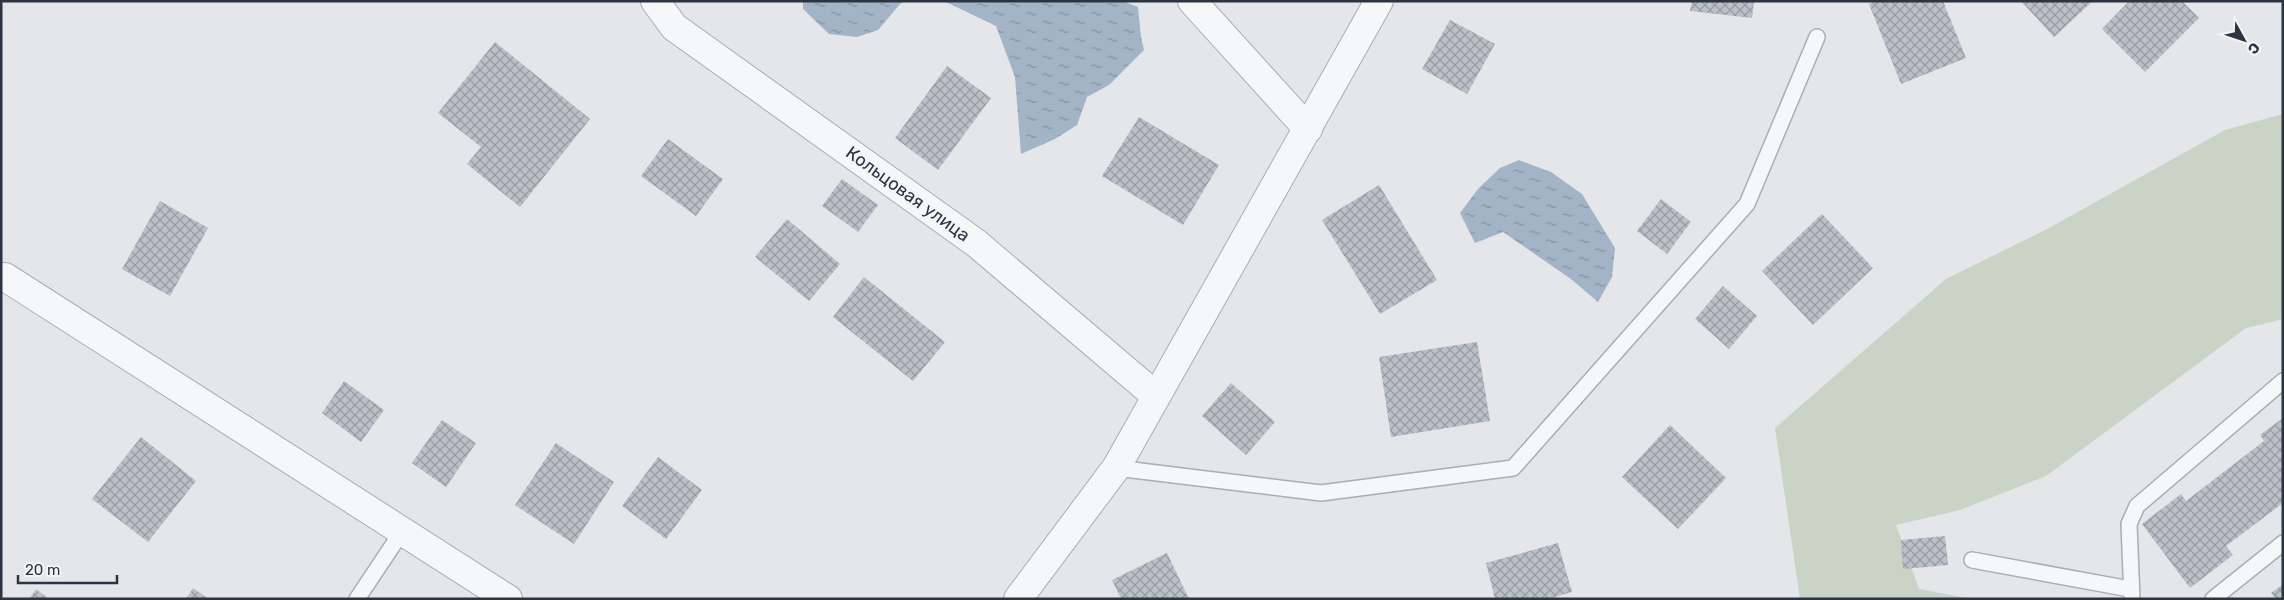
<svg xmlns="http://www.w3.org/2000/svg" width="2284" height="600" font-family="Rubik,sans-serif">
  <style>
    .garden { fill: #c9d3c6 }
    .water { fill: url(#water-ripples) }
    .building { fill: url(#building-cross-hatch) }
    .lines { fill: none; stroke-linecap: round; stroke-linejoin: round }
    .service-casing { stroke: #a9adb4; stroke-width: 18 }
    .minor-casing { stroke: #a9adb4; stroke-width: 30 }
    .service { stroke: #f6f7f9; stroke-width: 15 }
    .minor { stroke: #f6f7f9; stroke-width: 28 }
    .labels { text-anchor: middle; stroke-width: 5; stroke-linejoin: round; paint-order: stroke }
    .street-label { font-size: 18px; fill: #2d3441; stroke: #f3f5f8 }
  </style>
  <defs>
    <pattern id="water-ripples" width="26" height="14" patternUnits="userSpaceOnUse" patternTransform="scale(1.25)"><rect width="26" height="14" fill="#a2b4c6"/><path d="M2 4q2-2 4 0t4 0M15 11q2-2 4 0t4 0" fill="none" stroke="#8493a2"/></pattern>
    <pattern id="building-cross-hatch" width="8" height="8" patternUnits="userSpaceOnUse" patternTransform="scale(1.25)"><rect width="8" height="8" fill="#bbbfc7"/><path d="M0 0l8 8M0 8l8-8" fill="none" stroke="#989ca3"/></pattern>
  </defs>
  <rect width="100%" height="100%" fill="#e4e6ea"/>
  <path class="garden" d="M2283 114V319L2246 328 2046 476 1960 510 1896 525 1919 589 1972 599H1800L1775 428 1946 279 2049 228 2225 130Z"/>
  <g class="water">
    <path d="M803 1H905L900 4 878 30 857 37 829 34 803 9Z"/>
    <path d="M944 1H1123L1138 7 1141 37 1144 50 1109 85 1087 97 1077 125 1055 139 1021 154 1015 77 996 26Z"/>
    <path d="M1519 160 1551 172 1582 194 1615 248 1612 277 1598 302 1571 279 1503 232 1475 243 1460 213 1478 189 1500 168Z"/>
  </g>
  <g class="building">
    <path d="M1692 1H1754L1752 18 1690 11Z"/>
    <path d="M1875 1H1943L1966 58 1901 84 1869 4Z"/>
    <path d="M2021 1H2093L2054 37Z"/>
    <path d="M2129 1H2182L2199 18 2145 72 2102 29Z"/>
    <path d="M1450 20 1495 44 1467 94 1422 69Z"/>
    <path d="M495 42 590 119 520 207 467 164 481 147 438 113Z"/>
    <path d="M947 66 991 98 938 170 895 138Z"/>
    <path d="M1139 117 1219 165 1183 225 1102 176Z"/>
    <path d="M668 139 723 179 696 216 641 176Z"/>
    <path d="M842 179 878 205 858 232 822 206Z"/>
    <path d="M1379 185 1437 280 1380 314 1322 220Z"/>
    <path d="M1661 199 1691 222 1667 254 1637 231Z"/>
    <path d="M160 201 208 228 170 296 122 269Z"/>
    <path d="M1822 214 1873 268 1813 325 1762 271Z"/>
    <path d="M787 219 840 264 809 301 755 257Z"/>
    <path d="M864 277 945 342 913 381 833 317Z"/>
    <path d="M1723 286 1757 316 1729 349 1695 319Z"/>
    <path d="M1477 342 1490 421 1391 437 1379 357Z"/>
    <path d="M344 381 384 410 361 442 322 413Z"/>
    <path d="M1231 383 1275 422 1246 455 1202 416Z"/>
    <path d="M2283 418V503L2226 546 2233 555 2190 588 2142 524 2181 494 2186 501 2264 441 2260 435Z"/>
    <path d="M442 420 476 443 446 487 412 463Z"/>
    <path d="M1670 425 1726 478 1678 529 1622 477Z"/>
    <path d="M141 437 196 481 148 542 92 499Z"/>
    <path d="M556 443 614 482 574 544 515 505Z"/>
    <path d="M658 457 702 490 666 539 622 506Z"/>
    <path d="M1945 536 1948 565 1903 569 1901 540Z"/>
    <path d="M1558 543 1572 592 1548 599H1495L1486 563Z"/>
    <path d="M1167 553 1189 599H1121L1112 580Z"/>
    <path d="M2283 584V599H2276L2271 593Z"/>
    <path d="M193 588 209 599H186Z"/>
    <path d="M36 589 49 599H29Z"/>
  </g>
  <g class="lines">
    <defs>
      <g id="service">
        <path d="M1116 468 1321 493 1513 468 1747 204 1817 37"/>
        <path d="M1972 560 2130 589"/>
        <path d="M357 599 403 530"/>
        <path d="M2132 599 2129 524 2137 506 2283 381"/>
        <path d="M2213 599 2283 543"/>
      </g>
      <g id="minor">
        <path d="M655 1 674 27 976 243 1156 396"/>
        <path d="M1192 1 1308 129"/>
        <path d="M5 277 508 599"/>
        <path d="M1018 599 1116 468 1379 1"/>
      </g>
    </defs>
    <use href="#service" class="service-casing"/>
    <use href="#minor" class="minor-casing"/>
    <use href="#service" class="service"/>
    <use href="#minor" class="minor"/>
  </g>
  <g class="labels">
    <g class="street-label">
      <text transform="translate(908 194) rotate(36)" y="6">Кольцовая улица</text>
    </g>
  </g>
  <rect width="2284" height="600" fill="none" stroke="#2d3441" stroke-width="5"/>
  <g transform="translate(2244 40) rotate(130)" stroke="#f3f5f8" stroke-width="4" paint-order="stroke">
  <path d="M0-4L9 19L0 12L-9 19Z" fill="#2d3441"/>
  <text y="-8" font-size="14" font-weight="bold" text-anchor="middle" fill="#2d3441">С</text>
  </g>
  <path d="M18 575v8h99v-8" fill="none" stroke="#2d3441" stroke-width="2.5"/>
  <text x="25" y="575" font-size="15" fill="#2d3441" stroke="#f3f5f8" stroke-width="4" paint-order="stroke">20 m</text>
</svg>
